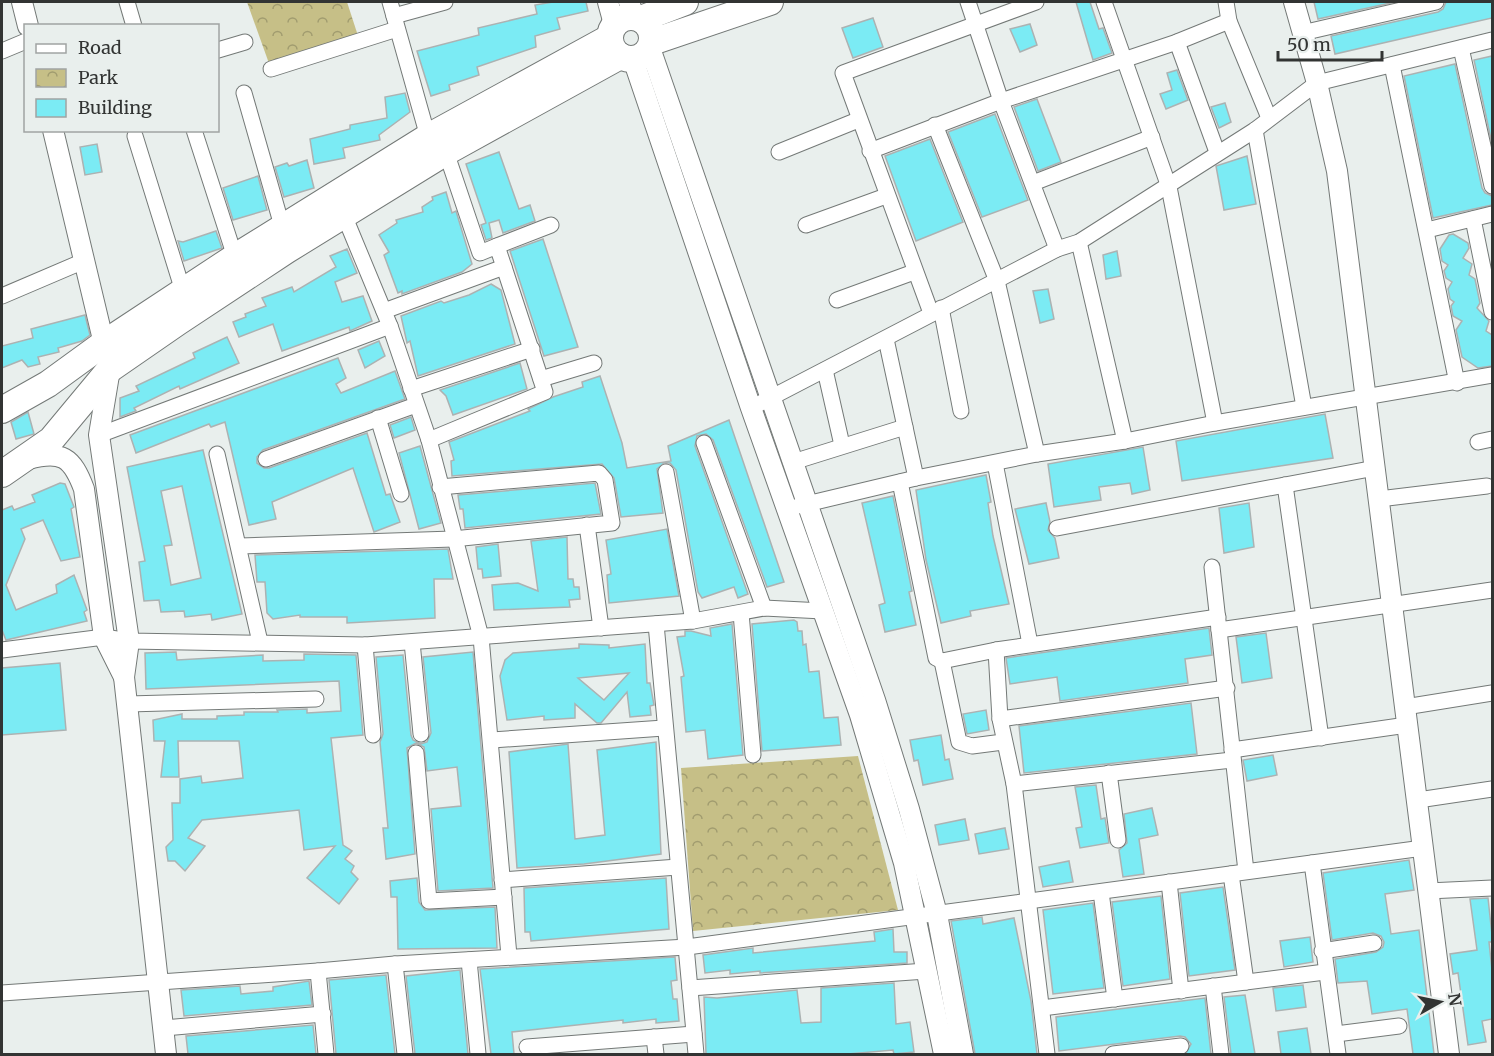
<svg xmlns="http://www.w3.org/2000/svg" width="1494" height="1056" font-family="Merriweather,serif">
  <style>
    .park { fill: url(#park-crowns) }
    .building { fill: #7bebf4; stroke: #acb2b2; stroke-width: 1.5; fill-rule: evenodd }
    .lines { fill: none; stroke-linecap: round; stroke-linejoin: round }
    .minor-casing { stroke: #747977; stroke-width: 17 }
    .tertiary-casing { stroke: #747977; stroke-width: 22 }
    .trunk-casing { stroke: #747977; stroke-width: 28 }
    .minor { stroke: #fff; stroke-width: 15 }
    .tertiary { stroke: #fff; stroke-width: 20 }
    .trunk { stroke: #fff; stroke-width: 26 }
  </style>
  <defs>
    <pattern id="park-crowns" width="20" height="18" patternUnits="userSpaceOnUse" patternTransform="scale(1.5)"><rect width="20" height="18" fill="#c6bf87"/><path d="M2 6a3 3 0 1 1 6 0M12 15a3 3 0 1 1 6 0" fill="none" stroke="#a19c6f"/></pattern>
  </defs>
  <rect width="100%" height="100%" fill="#e9efed"/>
  <g class="park">
    <path d="M247 2H347L360 42 271 69Z"/>
    <path d="M858 756 898 910 693 931 681 768Z"/>
  </g>
  <g class="building">
    <path d="M553 2H586L588 11 557 18 560 29 535 36 536 47 477 67 479 75 449 85 450 90 431 96 417 51 479 35 478 28 537 14 535 5Z"/>
    <path d="M1076 2H1090L1099 29 1103 28 1112 53 1093 60Z"/>
    <path d="M1314 2H1395L1318 19Z"/>
    <path d="M1446 2H1492V18L1335 54 1331 36 1438 12 1443 9Z"/>
    <path d="M873 18 883 47 853 58 842 28Z"/>
    <path d="M1030 24 1037 45 1020 52 1010 29Z"/>
    <path d="M1492 56V144L1474 60Z"/>
    <path d="M1455 64 1482 188 1485 193 1492 196V205L1433 218 1404 76Z"/>
    <path d="M1177 70 1188 100 1166 109 1160 94 1172 90 1167 73Z"/>
    <path d="M405 93 410 112 379 135 380 140 343 148 345 158 314 164 310 139 350 129V125L387 118 385 97Z"/>
    <path d="M1037 99 1061 162 1038 171 1014 107Z"/>
    <path d="M1225 103 1231 122 1219 128 1211 107Z"/>
    <path d="M995 114 1028 200 982 217 948 132Z"/>
    <path d="M930 139 963 222 916 241 885 156Z"/>
    <path d="M97 144 102 172 85 175 80 147Z"/>
    <path d="M499 152 519 209 530 205 535 221 503 233 499 220 489 223 492 238 486 240 481 225 486 223 466 164Z"/>
    <path d="M1247 156 1256 204 1224 210 1216 166Z"/>
    <path d="M307 160 314 188 284 197 275 167 287 163 289 166Z"/>
    <path d="M258 176 267 210 233 220 223 188Z"/>
    <path d="M446 192 452 213 456 211 472 264 462 272 402 294V291L398 293 384 255 389 252 379 235 397 223 396 220 423 212 422 207 433 200 432 197Z"/>
    <path d="M216 231 222 248 184 261 178 241 183 242Z"/>
    <path d="M1453 234 1468 243 1469 248 1463 258 1472 264 1469 275 1475 279 1480 303 1477 308 1489 321 1486 331 1492 335V366L1478 368 1462 357 1456 330 1462 321 1453 316 1451 306 1454 302 1450 299 1448 289 1452 282 1446 278 1444 271 1448 265 1442 261 1440 249 1449 235Z"/>
    <path d="M543 239 578 347 544 356 510 251Z"/>
    <path d="M347 249 357 273 335 282 342 302 363 296 372 321 350 331 349 327 282 351 273 324 239 337 233 322 246 317 245 314 266 306 262 298 292 287 294 292 336 267 330 256Z"/>
    <path d="M1117 251 1121 276 1106 279 1103 255Z"/>
    <path d="M491 284 501 290 515 344 418 376 410 341 407 343 401 316 441 301 444 303 469 295Z"/>
    <path d="M1048 289 1054 319 1040 323 1033 291Z"/>
    <path d="M85 315 90 335 82 341 58 348 59 352 38 357 40 364 28 367 22 360 2 368V346L33 338 31 329Z"/>
    <path d="M227 337 239 363 180 389 179 386 134 408 136 411 120 417V398L139 391 136 386 195 358 193 353Z"/>
    <path d="M379 341 385 356 365 368 358 350Z"/>
    <path d="M338 358 346 378 336 384 341 393 395 371 405 399 263 450 257 457V463L264 468H269L367 433 386 495 390 494 400 522 374 532 353 468 272 502 276 519 249 525 225 422 211 427 209 424 136 453 130 435Z"/>
    <path d="M520 363 527 389 453 415 446 396 440 390Z"/>
    <path d="M600 376 622 443 627 468 671 461 668 446 729 420 784 582 767 587 713 440 706 434 697 436 695 446 748 594 738 598 734 587 702 598 698 592 676 470 670 463H664L657 469 663 513 621 517 614 478 602 464 452 476 451 461 454 460 449 442 530 411 528 409 553 397 583 387 582 382Z"/>
    <path d="M28 412 34 434 16 439 11 422Z"/>
    <path d="M1325 414 1333 458 1182 481 1176 441Z"/>
    <path d="M411 417 415 430 394 438 390 425Z"/>
    <path d="M420 446 441 523 419 529 399 453Z"/>
    <path d="M1143 447 1150 490 1132 494 1130 483 1099 487 1101 500 1054 507 1048 464Z"/>
    <path d="M203 450 242 614 212 620 211 614 185 617 184 611 161 612 159 600 144 601 139 562 145 561 127 467ZM182 486 201 578 171 585 164 546 172 545 161 491Z"/>
    <path d="M986 475 991 502 988 503 993 536 1009 604 970 611 971 616 941 623 926 560 916 490Z"/>
    <path d="M60 483 65 484 74 507 71 509 80 557 61 561 43 520 21 529 25 539 6 585 16 610 57 593 56 585 74 575 87 610 84 612 87 621 6 640 2 630V510L12 506 14 510 35 502 32 495Z"/>
    <path d="M595 483 601 514 465 528 463 509H460L458 495Z"/>
    <path d="M893 496 912 591 909 592 916 625 885 632 879 605 885 603 862 503Z"/>
    <path d="M1046 503 1050 522 1048 530 1055 538 1059 558 1029 564 1015 509Z"/>
    <path d="M1249 503 1254 547 1224 553 1219 508Z"/>
    <path d="M667 529 679 596 609 603 607 575 611 574 606 540Z"/>
    <path d="M567 537 568 579H573L574 587H579L580 599 569 600 570 607 494 610 492 585 518 583 538 591 531 541Z"/>
    <path d="M498 544 501 576 483 578 482 569H478L476 547Z"/>
    <path d="M448 549 453 579H434L435 618 347 623V617H300V615L273 619 267 613 265 582H257L255 555Z"/>
    <path d="M794 620 797 622 798 631H802L803 645 806 644 809 672 819 671 824 718 838 717 841 745 762 751 752 624Z"/>
    <path d="M732 624 743 755 708 759 705 730 686 732 681 677 684 676 677 637 685 636V631H691L711 636 710 628Z"/>
    <path d="M1209 628 1212 655 1185 659 1188 683 1060 701 1057 677 1010 684 1006 658Z"/>
    <path d="M1266 633 1272 678 1242 683 1236 637Z"/>
    <path d="M579 644 609 645V648L645 644 647 683H650L654 705 650 706 651 715 630 717 627 692 601 723H597L575 704V718L544 720V716L507 720 500 676 505 660 513 653 579 648ZM629 673 604 700 578 678Z"/>
    <path d="M176 652 177 660 263 655V661L304 660V654L356 655 363 735 331 738 343 845 352 851 345 859 354 866 351 872 358 879 339 904 307 878 335 846 304 850 299 810 202 820 188 838 205 846 185 871 175 861H168L166 847 173 840 172 803H180V779L201 776 202 783 243 778 239 741H178L179 777H161L165 741H154L153 720 182 714V719H217V716L244 715V712H278L277 710 307 709V713L341 711 339 681 146 689 145 653Z"/>
    <path d="M473 652 493 888 438 891 431 809 461 806 457 767 427 771 424 747 416 743 407 748 415 854 386 859 383 828H388L380 742 383 734 376 657 403 655 411 735 413 740 421 744 427 742 431 733 423 657Z"/>
    <path d="M60 663 66 730 2 735V668Z"/>
    <path d="M1191 703 1197 754 1024 773 1019 726Z"/>
    <path d="M986 710 989 730 967 734 963 714Z"/>
    <path d="M941 735 945 760 949 759 953 779 923 785 918 760 914 761 910 740Z"/>
    <path d="M656 742 661 854 584 864 517 868 509 752 568 744 575 839 605 835 597 750Z"/>
    <path d="M1273 755 1277 775 1247 781 1243 760Z"/>
    <path d="M1096 785 1101 819 1105 818 1109 843 1080 848 1076 828 1082 827 1075 787Z"/>
    <path d="M1152 808 1158 835 1139 839 1144 874 1123 877 1119 850 1127 843 1124 814Z"/>
    <path d="M965 819 969 840 939 845 935 825Z"/>
    <path d="M1005 828 1009 849 979 854 975 834Z"/>
    <path d="M1409 860 1414 890 1385 894 1391 934 1419 930 1434 1054H1413L1407 1009 1372 1014 1367 981 1338 983 1335 959 1376 952 1383 947 1384 942 1381 936 1373 933 1332 940 1323 873Z"/>
    <path d="M1069 861 1073 882 1043 887 1039 867Z"/>
    <path d="M417 878 419 902 425 910 495 907 497 948 398 949 397 897H391L390 881Z"/>
    <path d="M666 878 669 929 531 941 530 932H525L524 888Z"/>
    <path d="M1223 887 1235 970 1189 976 1180 893Z"/>
    <path d="M1161 896 1170 979 1123 986 1112 902Z"/>
    <path d="M1488 898 1492 935V942H1489L1492 970V1019L1482 1021 1486 1042 1468 1045 1458 973 1453 974 1450 954 1477 950 1470 899Z"/>
    <path d="M1093 903 1104 988 1053 994 1043 910Z"/>
    <path d="M982 917 983 924 1014 918 1031 1001 1037 1054H975L951 921Z"/>
    <path d="M893 929 894 952H907V963L760 973V971L730 974V970L705 973 703 955 753 948V953L875 941 874 932Z"/>
    <path d="M1310 937 1313 962 1284 967 1280 941Z"/>
    <path d="M675 957 677 980 671 981 673 999H677L679 1021 656 1023V1019L623 1023V1020L512 1032 514 1054H491L480 969Z"/>
    <path d="M460 970 468 1054H415L406 976Z"/>
    <path d="M386 975 395 1054H336L329 980Z"/>
    <path d="M309 981 312 1005 184 1016 181 990 240 986 241 994 273 991V987Z"/>
    <path d="M894 983 896 1024 910 1022 914 1052 894 1054 893 1050 848 1054H706L704 997 717 998 797 990 801 1023 821 1022V988Z"/>
    <path d="M1303 985 1306 1007 1276 1011 1273 988Z"/>
    <path d="M1245 995 1255 1054H1231L1224 997Z"/>
    <path d="M1205 998 1211 1054H1185L1191 1044 1185 1037 1180 1036 1059 1051 1056 1017Z"/>
    <path d="M313 1025 316 1054H188L186 1036Z"/>
    <path d="M1307 1028 1311 1054H1281L1278 1032Z"/>
  </g>
  <g class="lines">
    <defs>
      <g id="minor">
        <path d="M127 2 134 26"/>
        <path d="M390 2 428 137"/>
        <path d="M968 2 1001 101 1057 249"/>
        <path d="M1104 2 1169 187 1215 423"/>
        <path d="M1226 2 1229 21 1269 118"/>
        <path d="M394 16 445 2"/>
        <path d="M1302 33 1436 2"/>
        <path d="M1177 42 1217 152"/>
        <path d="M1461 48 1492 186"/>
        <path d="M218 50 245 42"/>
        <path d="M2 51 26 41"/>
        <path d="M1392 65 1457 383"/>
        <path d="M271 69 397 29"/>
        <path d="M244 93 282 226"/>
        <path d="M935 125 997 281 1037 454"/>
        <path d="M194 130 235 257"/>
        <path d="M1255 130 1304 407"/>
        <path d="M135 136 183 291"/>
        <path d="M870 151 1001 101 1177 42 1229 21"/>
        <path d="M446 152 480 253 497 246 504 267"/>
        <path d="M779 152 858 120"/>
        <path d="M1033 183 1152 137"/>
        <path d="M344 215 390 326 429 440 481 637 509 956"/>
        <path d="M1473 219 1492 312"/>
        <path d="M806 225 886 196"/>
        <path d="M1427 230 1492 214"/>
        <path d="M1079 242 1125 441"/>
        <path d="M497 246 551 225"/>
        <path d="M2 296 84 261"/>
        <path d="M837 300 914 272"/>
        <path d="M941 308 961 411"/>
        <path d="M384 311 504 267 545 392 429 440"/>
        <path d="M931 313 843 73 1036 2"/>
        <path d="M886 339 916 478"/>
        <path d="M825 370 842 445"/>
        <path d="M541 379 594 363"/>
        <path d="M411 389 532 349"/>
        <path d="M751 408 1057 249 1079 242 1255 130 1317 83 1492 40"/>
        <path d="M378 418 401 494"/>
        <path d="M99 435 390 326"/>
        <path d="M1478 442 1492 439"/>
        <path d="M704 443 764 608"/>
        <path d="M217 454 260 642"/>
        <path d="M266 459 416 405"/>
        <path d="M793 462 905 427"/>
        <path d="M995 463 1030 644"/>
        <path d="M666 472 693 621"/>
        <path d="M900 482 936 658 942 661 996 650 1218 617"/>
        <path d="M1285 485 1321 738"/>
        <path d="M1379 499 1487 486"/>
        <path d="M798 506 916 478 1037 454 1125 441 1215 423 1492 375"/>
        <path d="M587 525 601 628"/>
        <path d="M1057 528 1375 468"/>
        <path d="M240 546 453 539 612 523 605 480 599 473 440 487"/>
        <path d="M1212 567C1224 669 1234 770 1246 871"/>
        <path d="M741 613 753 755"/>
        <path d="M656 624 696 1054"/>
        <path d="M1219 630 1492 590"/>
        <path d="M412 642 421 734"/>
        <path d="M365 645 373 735"/>
        <path d="M2 650 104 637 129 641 365 645 693 621 764 608 823 611"/>
        <path d="M996 650 1000 719 1014 784 1047 1054"/>
        <path d="M942 661 959 742 972 746 1003 742"/>
        <path d="M128 704 316 699"/>
        <path d="M1405 707 1492 693"/>
        <path d="M1000 719 1227 688"/>
        <path d="M492 740 664 728"/>
        <path d="M1232 750 1407 725"/>
        <path d="M416 753 429 901 504 897"/>
        <path d="M1109 773 1118 840"/>
        <path d="M1014 784 1232 760"/>
        <path d="M1418 800 1492 789"/>
        <path d="M1312 863 1338 1054"/>
        <path d="M1231 874 1246 982"/>
        <path d="M502 880 678 867"/>
        <path d="M1169 882 1181 991"/>
        <path d="M1428 891 1492 888"/>
        <path d="M1101 892 1115 999"/>
        <path d="M1322 951 1374 943"/>
        <path d="M469 960 478 1054"/>
        <path d="M395 964 405 1054"/>
        <path d="M318 971 326 1054"/>
        <path d="M1213 986 1221 1054"/>
        <path d="M690 988 926 971"/>
        <path d="M2 993 318 971 395 964 687 947 1423 848"/>
        <path d="M1042 1008 1325 972"/>
        <path d="M164 1028 323 1014"/>
        <path d="M1336 1034 1399 1026"/>
        <path d="M654 1037 656 1054"/>
        <path d="M527 1047 694 1034"/>
        <path d="M1113 1054 1181 1046"/>
      </g>
      <g id="tertiary">
        <path d="M22 2 28 26"/>
        <path d="M608 2 614 24"/>
        <path d="M629 2 634 16"/>
        <path d="M1294 2 1317 83 1337 171 1449 1054"/>
        <path d="M650 48 875 700 909 809 937 914 963 1054"/>
        <path d="M633 59 751 408 860 715 904 863 944 1054"/>
        <path d="M53 130 110 369 99 435 129 641 124 677 166 1054"/>
        <path d="M28 459C62 450 72 457 84 489L104 637 124 677"/>
      </g>
      <g id="trunk">
        <circle cx="631" cy="38" r="21"/>
        <path d="M641 19 685 2"/>
        <path d="M652 42 770 2"/>
        <path d="M2 410 48 384 103 344 235 257 428 137 609 38"/>
        <path d="M2 474 51 440 110 369 178 322 287 250 446 152 620 56"/>
      </g>
    </defs>
    <use href="#minor" class="minor-casing"/>
    <use href="#tertiary" class="tertiary-casing"/>
    <use href="#trunk" class="trunk-casing"/>
    <use href="#minor" class="minor"/>
    <use href="#tertiary" class="tertiary"/>
    <use href="#trunk" class="trunk"/>
  </g>
  <rect width="1494" height="1056" fill="none" stroke="#323433" stroke-width="6"/>
  <rect x="24" y="24" width="195" height="108" fill="#e9efed" stroke="#a0a4a3" stroke-width="1.5"/>
  <rect x="36" y="44" width="30" height="9" fill="#ffffff" stroke="#a0a4a3" stroke-width="1.5"/>
  <text x="78" y="54" font-size="18" fill="#323433">Road</text>
  <rect x="36" y="69" width="30" height="18" fill="url(#park-crowns)" stroke="#a0a4a3" stroke-width="1.5"/>
  <text x="78" y="84" font-size="18" fill="#323433">Park</text>
  <rect x="36" y="99" width="30" height="18" fill="#7bebf4" stroke="#a0a4a3" stroke-width="1.5"/>
  <text x="78" y="114" font-size="18" fill="#323433">Building</text>
  <g transform="translate(1440 1002) rotate(81)" stroke="#e9efed" stroke-width="4.5" paint-order="stroke">
  <path d="M0-4.5L10 22L0 15L-10 22Z" fill="#323433"/>
  <text y="-9" font-size="16" font-weight="bold" text-anchor="middle" fill="#323433">N</text>
  </g>
  <path d="M1278 51v9h104v-9" fill="none" stroke="#323433" stroke-width="3"/>
  <text x="1287" y="51" font-size="18" fill="#323433" stroke="#e9efed" stroke-width="4.5" paint-order="stroke">50 m</text>
</svg>
